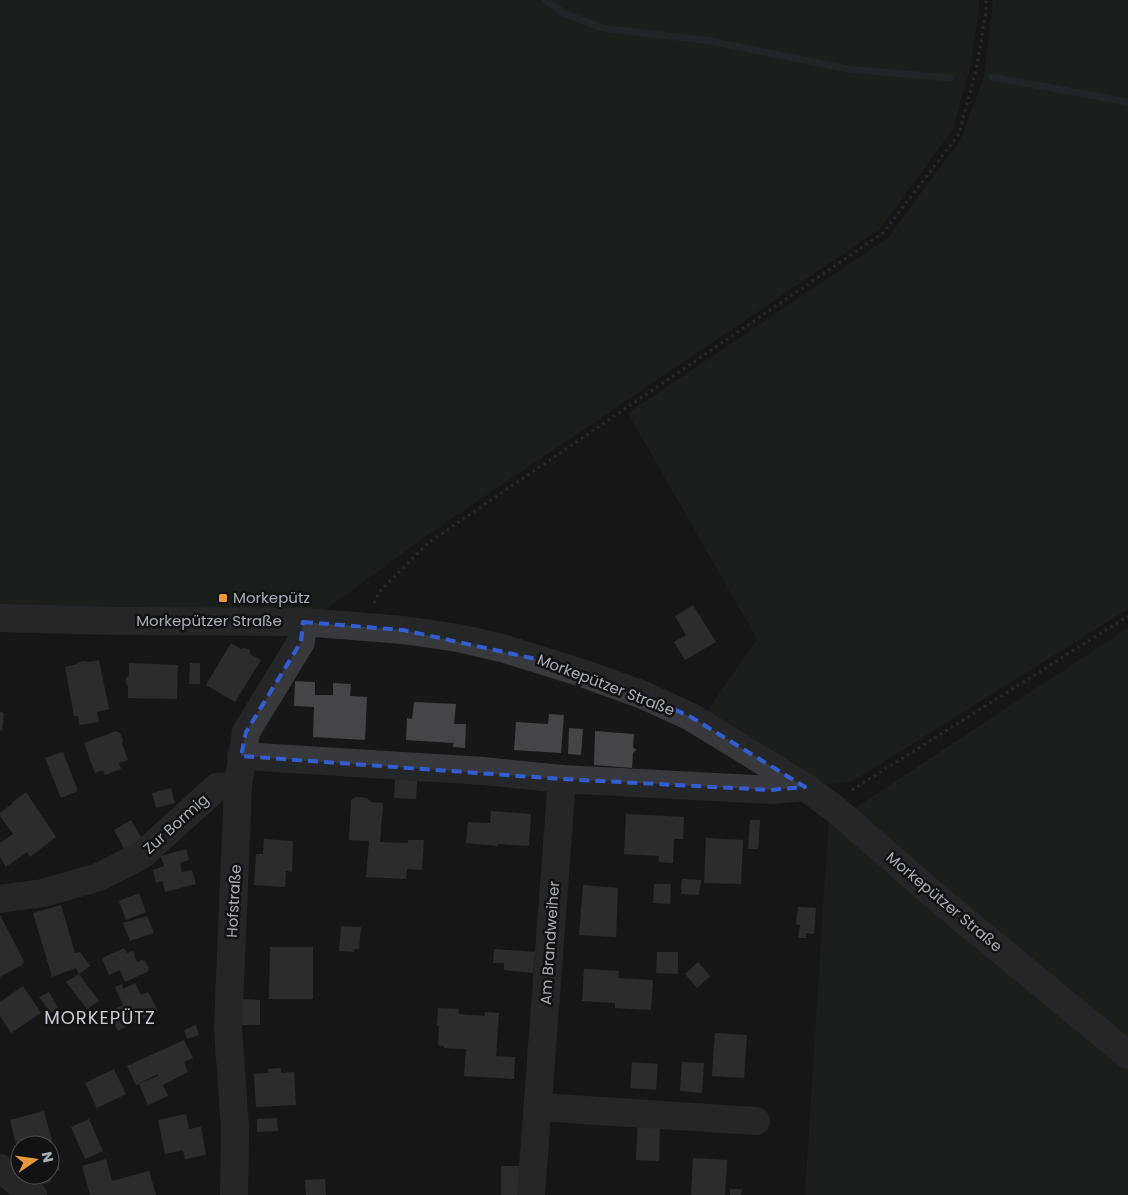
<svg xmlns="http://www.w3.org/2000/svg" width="1128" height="1195" font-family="Poppins,sans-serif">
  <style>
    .green { fill: #202820 }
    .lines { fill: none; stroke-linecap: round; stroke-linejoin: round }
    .stream { stroke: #2d373c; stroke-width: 7 }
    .building { fill: #434548 }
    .path { stroke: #3d4044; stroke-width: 3; stroke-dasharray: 2.5 4; stroke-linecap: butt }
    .minor { stroke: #37393d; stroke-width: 28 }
    .marked { fill: none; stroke: #325dd3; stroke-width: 4; stroke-dasharray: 10 6; stroke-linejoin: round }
    .poi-dot { fill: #ec973a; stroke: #111213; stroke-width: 2 }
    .labels { text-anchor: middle; stroke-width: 5; stroke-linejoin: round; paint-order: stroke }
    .poi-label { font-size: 15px; fill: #a9afb8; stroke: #111213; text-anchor: start }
    .street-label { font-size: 15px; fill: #a9afb8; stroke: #111213 }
    .quarter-label { font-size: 18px; letter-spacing: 1px; fill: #caced4; stroke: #111213 }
  </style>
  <rect width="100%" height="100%" fill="#161718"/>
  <g class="green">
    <path d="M0 0H979V9L970 68 953 129 880 229 423 538 321 613 0 605Z"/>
    <path d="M993 0H1128V609L853 781 811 787 707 711 757 639 628 413 888 238 961 139 984 77 992 11Z"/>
    <path d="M1128 628V1046L849 812Z"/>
    <path d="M829 816 1128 1066V1195H805Z"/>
  </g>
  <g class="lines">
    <g class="stream">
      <path d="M545 0 566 14 602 28 711 41 847 69 951 78"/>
      <path d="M992 77 1128 102"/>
    </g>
  </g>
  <g class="building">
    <path d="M693 605 716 642 685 660 674 642 686 635 675 616Z"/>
    <path d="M231 643 241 649 245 648 250 650V654L261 660 235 702 206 685Z"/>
    <path d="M99 660 109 709 97 712 99 722 79 725 78 716H74L65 667 77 664 79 662 85 661 88 662Z"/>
    <path d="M129 663 178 665 177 699 128 698V686L126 683V678L129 675Z"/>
    <path d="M190 663H200V684H189Z"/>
    <path d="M295 681 315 682V695H333V683L351 684 350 696 367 697 365 740 313 737 314 707 294 706Z"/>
    <path d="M414 702 456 704 454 724H466L465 748 453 747 454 736 453 743 406 740 407 718 412 719Z"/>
    <path d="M0 712 4 713 2 731 0 730Z"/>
    <path d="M549 714 564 715 561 753 514 750 516 722 548 724Z"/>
    <path d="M569 728 583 729 581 755 568 754Z"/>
    <path d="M116 731 120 733 123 740 122 744 128 760 119 763 121 769 105 775 103 770 95 773 84 743Z"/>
    <path d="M595 731 634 734 633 747 636 750 633 753 632 768 594 765Z"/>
    <path d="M63 752 78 791 61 798 45 758Z"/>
    <path d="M395 779 417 781 416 799 394 798Z"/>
    <path d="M171 788 175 803 156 808 152 793Z"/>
    <path d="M26 792 56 837 30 857 27 852 6 867 0 857V843L13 834 0 816V813L13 803 12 802Z"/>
    <path d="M356 797 367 798 371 802 383 803 380 842 408 843V840H424L422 870 407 869 406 879 366 877 369 841 349 840 351 800Z"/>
    <path d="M491 811 531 814 529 846 498 844V846L466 843 468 822 490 823Z"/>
    <path d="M626 814 684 817 683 839H674L673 863 658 862 659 856 624 854Z"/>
    <path d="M131 820 144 842 126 852 114 830Z"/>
    <path d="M750 820H760L758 849H748Z"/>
    <path d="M706 838 743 840 741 884 704 883Z"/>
    <path d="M264 839 293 841 292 872 286 871 285 887 254 885 256 854H263Z"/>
    <path d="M186 849 189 860 180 863 182 872 192 870 196 884 165 892 163 881 156 883 153 870 164 866 161 856Z"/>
    <path d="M682 879 701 880 699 895 681 894Z"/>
    <path d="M654 884H671L670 904 653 903Z"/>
    <path d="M583 885 618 888 616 937 579 935Z"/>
    <path d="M139 893 146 912 126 920 119 901Z"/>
    <path d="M61 905 75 953 80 952 90 966 79 974 76 968 52 977 33 913Z"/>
    <path d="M798 907 816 908 814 934 806 933V938H798L800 925 796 924Z"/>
    <path d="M0 915 24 961 22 965 0 977Z"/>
    <path d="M147 916 154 933 130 941 123 923Z"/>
    <path d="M341 926 361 927 359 949H354V952L339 951Z"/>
    <path d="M270 947H313V999H269Z"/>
    <path d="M124 948 127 953 133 951 137 962 141 960 145 961 149 969 147 972 125 982 120 970 109 975 102 958Z"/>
    <path d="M494 949 535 952 533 973 504 970V963H493Z"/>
    <path d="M657 952H678V974L656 973Z"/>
    <path d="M698 962 710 976 697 988 685 974Z"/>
    <path d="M584 969 619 971 618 978 653 980 651 1010 615 1008V1003L582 1001Z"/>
    <path d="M79 974 99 1001 87 1009 66 982Z"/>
    <path d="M135 983 141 995 148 992 158 1011 118 1031 109 1012 123 1005 115 987 122 984 123 989Z"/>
    <path d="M23 986 41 1013 11 1033 0 1016V1002Z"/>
    <path d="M49 992 58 1008 51 1013 39 997Z"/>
    <path d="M238 999 260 1000V1025H238Z"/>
    <path d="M438 1008 459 1009 458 1014 485 1016V1012L499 1013 496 1056 515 1057 514 1079 464 1076 466 1049 444 1048V1046L438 1045 439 1026 437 1025Z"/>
    <path d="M196 1025 199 1035 187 1039 184 1030Z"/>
    <path d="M715 1033 747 1035 744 1078 712 1076Z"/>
    <path d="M184 1040 193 1058 184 1062 188 1072 163 1085 168 1096 148 1105 139 1084 158 1076V1074L136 1085 127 1066Z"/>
    <path d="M632 1062 658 1064 656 1090 630 1088Z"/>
    <path d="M682 1062 704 1063 702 1093 680 1091Z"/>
    <path d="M281 1068V1073L294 1072 296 1105 256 1107 254 1074 268 1073V1069Z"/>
    <path d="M114 1069 126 1094 97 1108 85 1083Z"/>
    <path d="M44 1111 60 1170 50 1172V1145H20L19 1157 10 1120Z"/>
    <path d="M186 1114 189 1129 201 1127 206 1155 185 1159 183 1150 165 1154 158 1120Z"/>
    <path d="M277 1118 278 1131 257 1132V1119Z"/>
    <path d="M89 1119 103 1151 85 1159 71 1127Z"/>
    <path d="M638 1120 660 1121 659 1161 636 1160Z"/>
    <path d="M693 1158 727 1160 725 1195H691Z"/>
    <path d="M106 1159 112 1181 149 1171 156 1195H90L82 1166Z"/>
    <rect x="501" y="1166" width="19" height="29"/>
    <path d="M24 1175H49L51 1182 36 1186Z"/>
    <path d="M325 1179 326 1195H306L305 1180Z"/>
    <path d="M730 1189H742L741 1195H730Z"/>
  </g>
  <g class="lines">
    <g class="path">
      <path d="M374 603 379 592 428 543 883 233 959 134 976 70 986 12V0"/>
      <path d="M852 790 1128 616"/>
    </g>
    <g class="minor">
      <path d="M0 618 118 621 303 622 403 630 458 638 502 648 585 674 643 695 691 717 805 787 835 809 942 902 1128 1055"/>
      <path d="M241 756 483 771 562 779 771 790 805 787"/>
      <path d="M0 899 43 893 99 877 142 855 217 787 238 786"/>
      <path d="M538 1107 756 1121"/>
      <path d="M0 1168 33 1195"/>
      <path d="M234 1195 235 1129 228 1028 238 786 246 732 301 642 303 622"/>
      <path d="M531 1195 562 779"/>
    </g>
  </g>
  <path d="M0 0H1128V1195H0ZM303 622 403 630 545 661 643 695 691 717 805 787 771 790 562 779 241 756 246 732 301 642Z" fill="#161718" fill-opacity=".55" fill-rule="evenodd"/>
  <path class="marked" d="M303 622 403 630 545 661 643 695 691 717 805 787 771 790 562 779 241 756 246 732 301 642Z"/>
  <rect class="poi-dot" x="218" y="593" width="10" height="10" rx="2.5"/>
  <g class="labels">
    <g class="poi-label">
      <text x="233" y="603">Morkepütz</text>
    </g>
    <g class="street-label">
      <text x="209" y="626">Morkepützer Straße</text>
      <text transform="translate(606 685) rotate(21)" y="5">Morkepützer Straße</text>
      <text transform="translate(176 824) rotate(-42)" y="5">Zur Bormig</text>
      <text transform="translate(234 901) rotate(-87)" y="5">Hofstraße</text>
      <text transform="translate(944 902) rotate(40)" y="5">Morkepützer Straße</text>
      <text transform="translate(550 943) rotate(-86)" y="5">Am Brandweiher</text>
    </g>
    <g class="quarter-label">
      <text x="100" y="1024">MORKEPÜTZ</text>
    </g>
  </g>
  <g transform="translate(35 1160) rotate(77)"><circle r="24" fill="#111213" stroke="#4e5155"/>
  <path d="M0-4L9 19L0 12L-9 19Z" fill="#ec973a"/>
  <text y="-8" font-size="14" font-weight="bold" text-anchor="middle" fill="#a9afb8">N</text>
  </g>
</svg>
